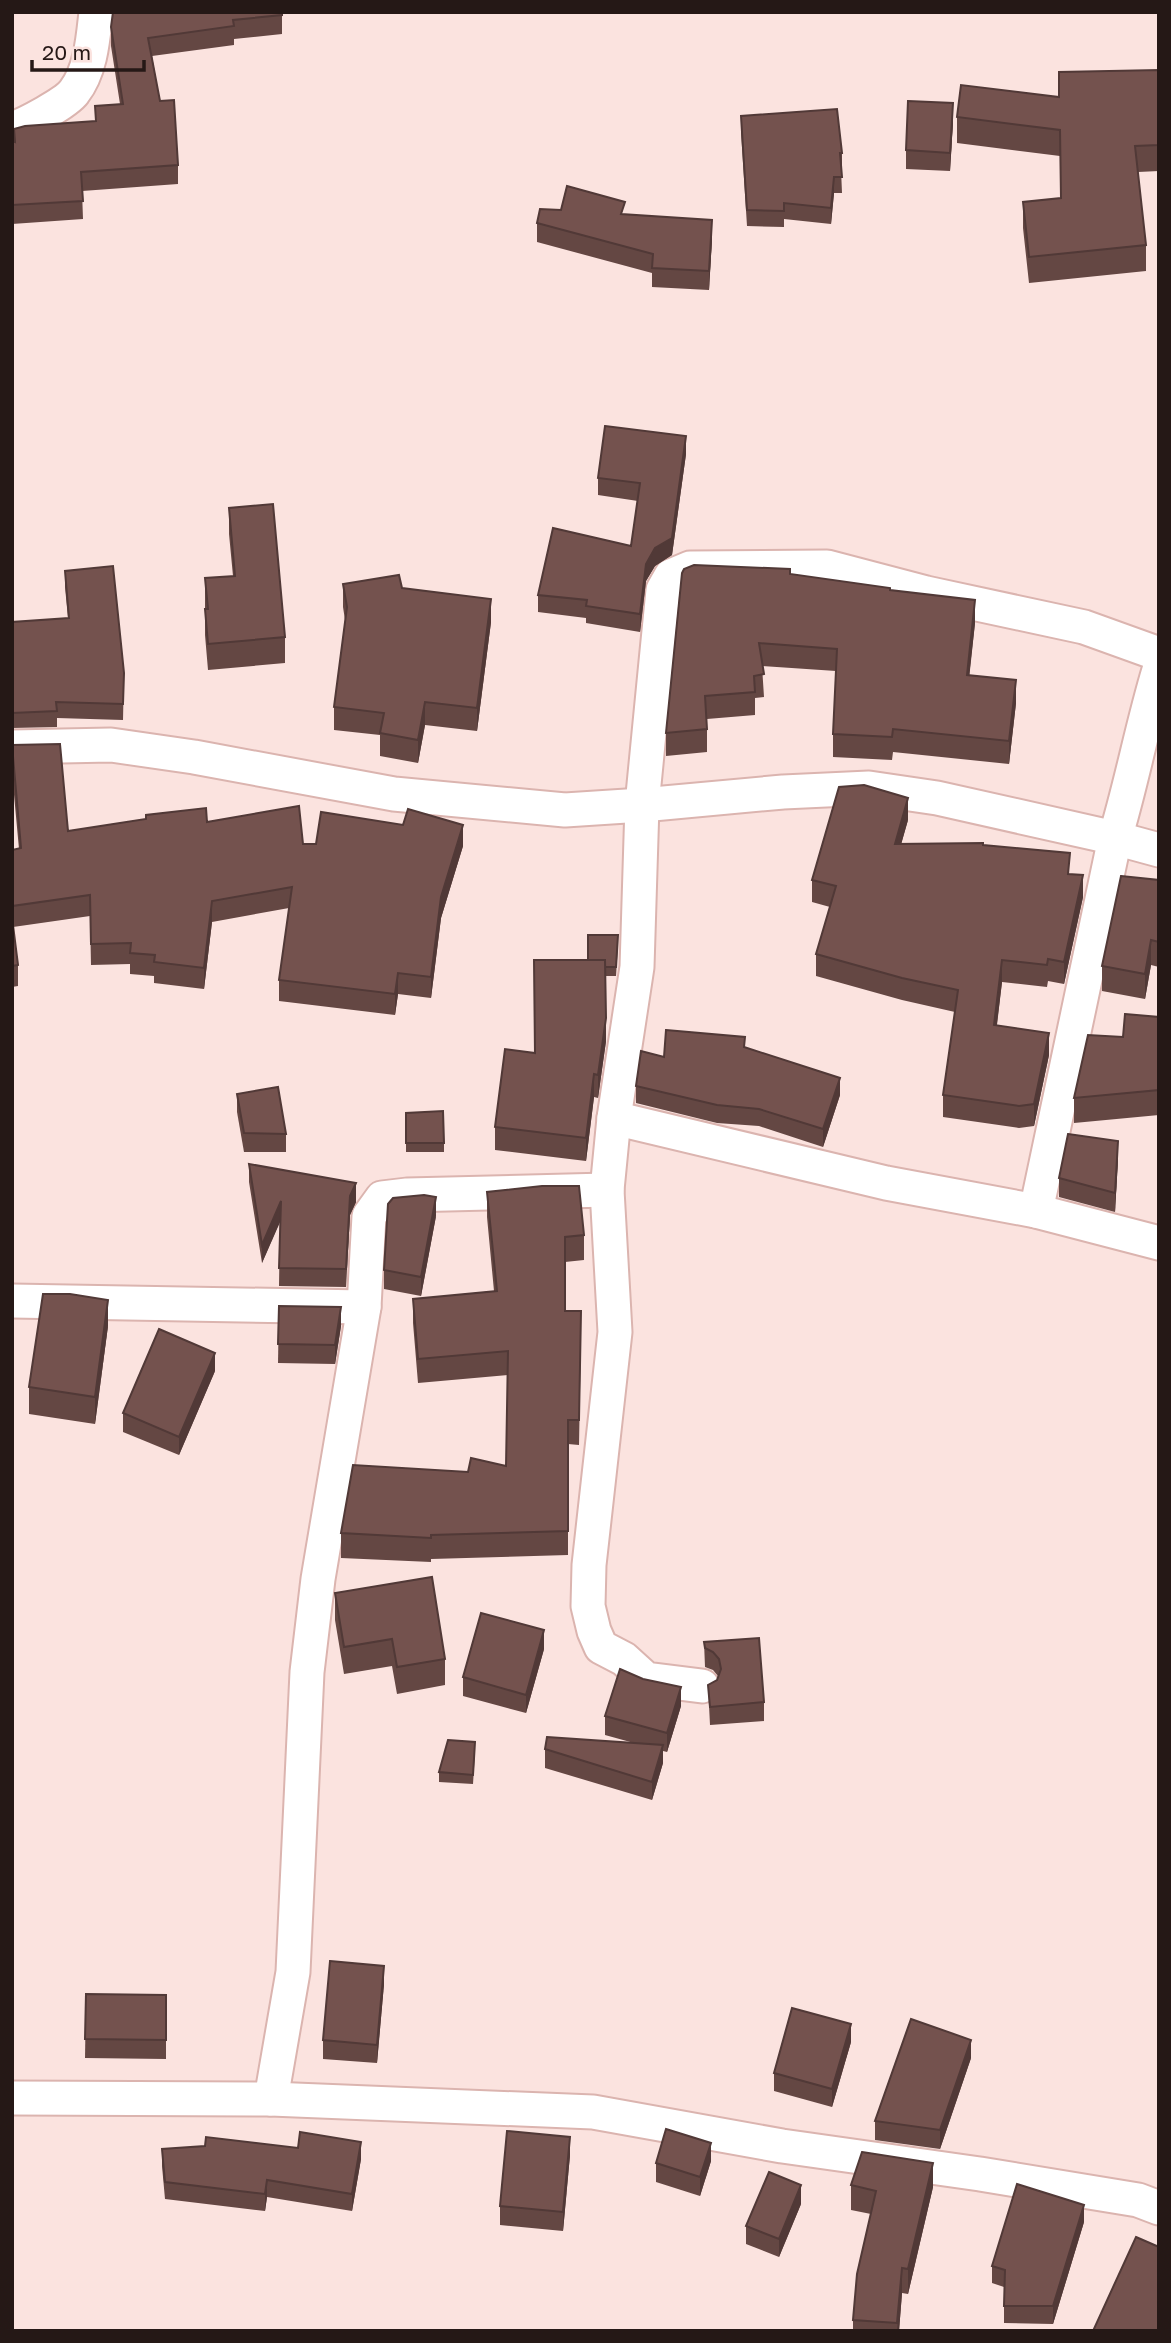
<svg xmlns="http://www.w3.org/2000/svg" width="1171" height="2343" font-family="'Golos Text',sans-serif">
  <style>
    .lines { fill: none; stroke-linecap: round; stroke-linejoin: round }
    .street-casing { stroke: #dbb4af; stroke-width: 37 }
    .street { stroke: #fff; stroke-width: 33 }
    .wall { fill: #644743 }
    .shaded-wall { fill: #513937 }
    .building { fill: #74524e; stroke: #513937; stroke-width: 2 }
  </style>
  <rect width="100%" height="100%" fill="#fbe3df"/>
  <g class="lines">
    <defs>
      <g id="street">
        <path d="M12 129C26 124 66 103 74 92 91 70 93 39 96 12"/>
        <path d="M12 747 111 745 194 757 394 794 565 810 642 805 783 792 869 788 937 798 1115 838 1159 850"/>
        <path d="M614 1118 886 1183 1036 1211 1159 1243"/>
        <path d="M1036 1211 1115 838C1132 782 1142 726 1159 670"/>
        <path d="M12 1301 364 1307"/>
        <path d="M702 1686 646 1679 624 1659 601 1647 594 1631 588 1606 589 1565 615 1332 607 1190 614 1118 637 967 642 805 663 590 671 576 690 568 827 567 926 593 1084 627 1159 654"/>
        <path d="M12 2098 271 2099 593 2112 782 2146 980 2174 1138 2200 1159 2208"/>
        <path d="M271 2099 293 1972 307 1672 318 1579 364 1307 369 1216 382 1198 407 1195 607 1190"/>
      </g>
    </defs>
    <use href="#street" class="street-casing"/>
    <use href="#street" class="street"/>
  </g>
  <g class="wall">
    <path d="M282 15V34L234 39V45L152 56 160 101 178 165V184L82 191 83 219 12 224V142H14V129L95 121V106L120 104 111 46V27Z"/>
    <path d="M1159 70V171L1138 172 1146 245V271L1029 283 1023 228V202L1061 198 1060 156 957 143V117L1059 97Z"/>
    <path d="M741 116 842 153V169H841L842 193H834L831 224 784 219V227L747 226 741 132Z"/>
    <path d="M953 122 950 171 906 169V150Z"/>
    <path d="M625 214 712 239 709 290 652 287V273L537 242V223Z"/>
    <path d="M686 454 672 555 655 566 646 581 640 632 586 623V618L538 612V595L631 546 638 501 598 495V478Z"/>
    <path d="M229 508 285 637V663L208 670 205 635V578L233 576 229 534Z"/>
    <path d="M65 571 124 673 123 720 57 718V727L12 728V622L68 618 65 587Z"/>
    <path d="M790 574 890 590 975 623 969 676 1016 703 1009 764 893 752 892 760 833 757V734L836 671 762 666 764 697 755 698V715L707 719V752L666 756V733Z"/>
    <path d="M343 584 402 588 491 622 477 731 425 725 418 763 380 756V735L334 730V707L345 620 343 607Z"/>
    <path d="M12 745 68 831 207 822 303 844 463 846 441 918 431 998 398 994 395 1015 279 1001V980L289 908 212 922 204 989 154 983V976L130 974V964L91 965 90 916 13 927 18 965V986L12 987V850L19 849 12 773Z"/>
    <path d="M908 820 901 844 983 845 1070 874 1083 897 1064 984 1048 981 1047 987 1002 982 997 1025 1049 1055 1034 1126 1019 1128 943 1117V1095L955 1012 902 1000 816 976V954L830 907 812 902V880Z"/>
    <path d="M1159 880V967L1151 965 1145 999 1102 991V966Z"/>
    <path d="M618 945 616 976H606V1041L598 1098 594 1097 586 1161 495 1150V1127L535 1053 588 960Z"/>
    <path d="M1159 1017V1115L1074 1123V1098L1123 1037Z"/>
    <path d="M745 1047 840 1095 823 1147 759 1126 717 1123 636 1103V1086L664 1057Z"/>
    <path d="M237 1094 286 1134V1152H244L237 1112Z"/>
    <path d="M406 1113 444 1143V1152H406Z"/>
    <path d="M1118 1159 1115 1212 1059 1197V1178Z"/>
    <path d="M249 1164 356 1202 350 1215 346 1287 279 1286 280 1221 262 1263 249 1182Z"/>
    <path d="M487 1192 584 1235V1260L565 1262V1311L581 1336 579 1445 568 1444V1555L431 1559V1562L341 1558V1533L468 1472 506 1466 508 1375 418 1383 413 1323V1299L494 1291 487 1217Z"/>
    <path d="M436 1216 421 1296 384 1289V1270Z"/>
    <path d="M279 1306 341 1326 335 1364 278 1363Z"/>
    <path d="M108 1326 95 1424 29 1414V1387Z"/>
    <path d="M215 1371 179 1455 123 1432V1413Z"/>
    <path d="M335 1593 445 1659V1685L397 1694 392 1666 344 1674 335 1620Z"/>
    <path d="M704 1642 764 1702V1721L710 1725 708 1685 717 1680 718 1676 713 1670 705 1667Z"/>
    <path d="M544 1649 526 1713 463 1696V1677Z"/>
    <path d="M681 1706 667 1752 663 1751V1763L652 1800 545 1768V1749L634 1743 605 1735V1716Z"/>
    <path d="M475 1752 473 1784 439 1782V1772Z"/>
    <path d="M384 1984 377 2063 323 2059V2040Z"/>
    <path d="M86 1994 166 1995V2059L85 2058Z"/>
    <path d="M851 2042 832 2107 774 2091V2073Z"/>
    <path d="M971 2058 940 2149 875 2140V2121Z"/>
    <path d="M162 2149 361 2159 352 2211 267 2197 265 2211 165 2199 162 2166Z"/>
    <path d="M570 2155 563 2231 500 2225V2206Z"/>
    <path d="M711 2161 700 2196 656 2182V2163Z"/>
    <path d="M851 2185 933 2187 908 2294 902 2293 899 2331H853V2320L871 2214 851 2210Z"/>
    <path d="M801 2204 779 2257 746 2244V2226Z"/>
    <path d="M1084 2222 1053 2324 1004 2323V2287L992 2283V2266Z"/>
  </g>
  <g class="shaded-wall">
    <path d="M953 103V122L950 171V153Z"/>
    <path d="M834 177V193L831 224V208Z"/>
    <path d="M712 220V239L709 290V271Z"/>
    <path d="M686 436V454L672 555 655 566 646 581 640 632V614L646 564 655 548Z"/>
    <path d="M491 599V622L477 731V708Z"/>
    <path d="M975 600V623L967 698V675Z"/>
    <path d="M1016 680V703L1009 764V741Z"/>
    <path d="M425 702V725L418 763V740Z"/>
    <path d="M908 798V820L895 866V844Z"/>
    <path d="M463 825V846L441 918 431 998V977L441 897Z"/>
    <path d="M1083 875V897L1064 984V962Z"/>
    <path d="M212 901V922L204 989V968Z"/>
    <path d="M1151 940V965L1145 999V974Z"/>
    <path d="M1002 960V982L994 1047V1025Z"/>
    <path d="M398 973V994L395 1015V994Z"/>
    <path d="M606 1018V1041L598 1098V1075Z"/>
    <path d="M1049 1033V1055L1034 1126V1104Z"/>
    <path d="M594 1074V1097L586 1161V1138Z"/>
    <path d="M840 1078V1095L823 1147V1129Z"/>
    <path d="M1118 1141V1159L1115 1212V1193Z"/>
    <path d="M356 1183V1202L350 1215 346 1287 350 1196Z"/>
    <path d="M436 1197V1216L421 1296V1277Z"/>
    <path d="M281 1201V1220L262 1263V1245Z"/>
    <path d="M108 1300V1326L95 1424V1397Z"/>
    <path d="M341 1307V1326L335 1364V1345Z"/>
    <path d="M215 1353V1371L179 1455V1437Z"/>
    <path d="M544 1630V1649L526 1713V1695Z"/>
    <path d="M681 1687V1706L667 1752V1733Z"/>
    <path d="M663 1745V1763L652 1800V1782Z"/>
    <path d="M384 1966V1984L377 2063V2045Z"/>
    <path d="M851 2024V2042L832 2107V2089Z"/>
    <path d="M971 2040V2058L940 2149V2130Z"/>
    <path d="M570 2137V2155L563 2231V2212Z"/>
    <path d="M361 2142V2159L352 2211V2194Z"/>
    <path d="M711 2143V2161L700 2196V2177Z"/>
    <path d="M933 2163V2187L908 2294V2269Z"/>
    <path d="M267 2180V2197L265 2211V2194Z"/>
    <path d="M801 2185V2204L779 2257V2239Z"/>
    <path d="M1084 2205V2222L1053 2324V2306Z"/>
    <path d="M902 2268V2293L899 2331H897Z"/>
  </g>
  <g class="building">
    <path d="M113 12H282V15L233 20 234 26 148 38 160 101 174 100 178 165 81 172 83 201 12 205V141L15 142 14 129 25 126 96 121 95 106 123 104 111 27Z"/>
    <path d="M1159 70V145L1135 146 1146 245 1029 257 1023 202 1061 198 1060 130 957 117 961 85 1059 97V72Z"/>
    <path d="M908 101 953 103 950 153 906 150Z"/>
    <path d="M837 109 842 153H840L842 177H834L831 208 784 203V211L747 210 741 116Z"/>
    <path d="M567 186 625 202 621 214 712 220 709 271 652 268 653 254 537 223 540 209 561 210Z"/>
    <path d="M605 426 686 436 672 538 655 548 646 564 640 614 586 606 587 600 538 595 553 528 631 546 640 483 598 478Z"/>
    <path d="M273 504 285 637 208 644 205 609H208L205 578 235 576 229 508Z"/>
    <path d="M694 565 790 569V574L890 588V590L975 600 967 675 1016 680 1009 741 893 729 892 737 833 734 837 649 759 643 764 674 754 676 755 692 705 696 707 729 666 733 682 573 684 569Z"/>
    <path d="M113 566 124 673 123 704 56 702 57 711 12 713V622L69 618 65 571Z"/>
    <path d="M399 575 402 588 491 599 477 708 425 702 418 740 380 733 384 713 334 707 347 607 343 584Z"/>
    <path d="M60 744 68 831 146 819V815L206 808 207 822 299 806 303 844H316L321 812 403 825 408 809 463 825 441 897 431 977 398 973 395 994 279 980 292 887 212 901 204 968 154 962 155 955 130 953 131 943 91 944 90 895 12 906V850L21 848 12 745Z"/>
    <path d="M864 785 908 798 895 844 983 843V845L1070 853 1068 874 1083 875 1064 962 1048 959 1047 965 1002 960 994 1025 1049 1033 1034 1104 1019 1106 943 1095 958 990 902 978 816 954 836 886 812 880 839 787Z"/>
    <path d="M1121 876 1159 880V942L1151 940 1145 974 1102 966Z"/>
    <path d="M12 917 18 965 12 966Z"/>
    <path d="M588 935H618L616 967H605V960H588Z"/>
    <path d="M534 960H605L606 1018 598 1075 594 1074 586 1138 495 1127 505 1049 535 1053Z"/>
    <path d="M1125 1014 1159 1017V1090L1074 1098 1088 1035 1123 1037Z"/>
    <path d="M666 1030 745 1037 744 1047 840 1078 823 1129 759 1109 717 1105 636 1086 641 1051 664 1057Z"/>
    <path d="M278 1087 286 1134 244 1133 237 1094Z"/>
    <path d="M443 1111 444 1143H406V1113Z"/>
    <path d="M1068 1134 1118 1141 1115 1193 1059 1178Z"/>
    <path d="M249 1164 356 1183 350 1196 346 1269 279 1268 281 1201 262 1245Z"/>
    <path d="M542 1186H579L584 1235 565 1237V1311H581L579 1420H568V1531L431 1535V1538L341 1533 353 1465 468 1472 471 1458 506 1466 508 1351 418 1359 413 1299 497 1291 487 1192Z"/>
    <path d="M424 1195 436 1197 421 1277 384 1270 388 1204 393 1198Z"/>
    <path d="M43 1294H70L108 1300 95 1397 29 1387Z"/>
    <path d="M279 1306 341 1307 335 1345 278 1344Z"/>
    <path d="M159 1329 215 1353 179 1437 123 1413Z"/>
    <path d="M432 1577 445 1659 397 1667 392 1639 344 1647 335 1593Z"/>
    <path d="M481 1613 544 1630 526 1695 463 1677Z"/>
    <path d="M759 1638 764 1702 710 1707 708 1685 717 1680 721 1669 719 1659 713 1652 705 1648 704 1642Z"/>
    <path d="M620 1669 643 1679 681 1687 667 1733 605 1716Z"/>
    <path d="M547 1737 663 1745 652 1782 545 1749Z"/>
    <path d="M448 1740 475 1742 473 1775 439 1772Z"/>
    <path d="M330 1961 384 1966 377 2045 323 2040Z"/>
    <path d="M86 1994 166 1995V2040L85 2039Z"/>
    <path d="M792 2008 851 2024 832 2089 774 2073Z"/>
    <path d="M911 2019 971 2040 940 2130 875 2121Z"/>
    <path d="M666 2129 711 2143 700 2177 656 2163Z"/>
    <path d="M507 2131 570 2137 563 2212 500 2206Z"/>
    <path d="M300 2132 361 2142 352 2194 267 2180 265 2194 165 2182 162 2149 205 2146 206 2137 298 2148Z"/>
    <path d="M862 2152 933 2163 908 2269 902 2268 897 2323 853 2320 857 2274 876 2191 851 2185Z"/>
    <path d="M769 2172 801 2185 779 2239 746 2226Z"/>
    <path d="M1017 2184 1084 2205 1053 2306H1004L1005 2270 992 2266Z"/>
    <path d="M1136 2237 1159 2247V2331H1093Z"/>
  </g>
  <rect width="1171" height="2343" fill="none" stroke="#251816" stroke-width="28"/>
  <path d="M32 60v10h112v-10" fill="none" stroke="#251816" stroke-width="3.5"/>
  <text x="42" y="60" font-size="21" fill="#251816" stroke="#fbe3df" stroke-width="5" paint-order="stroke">20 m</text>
</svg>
